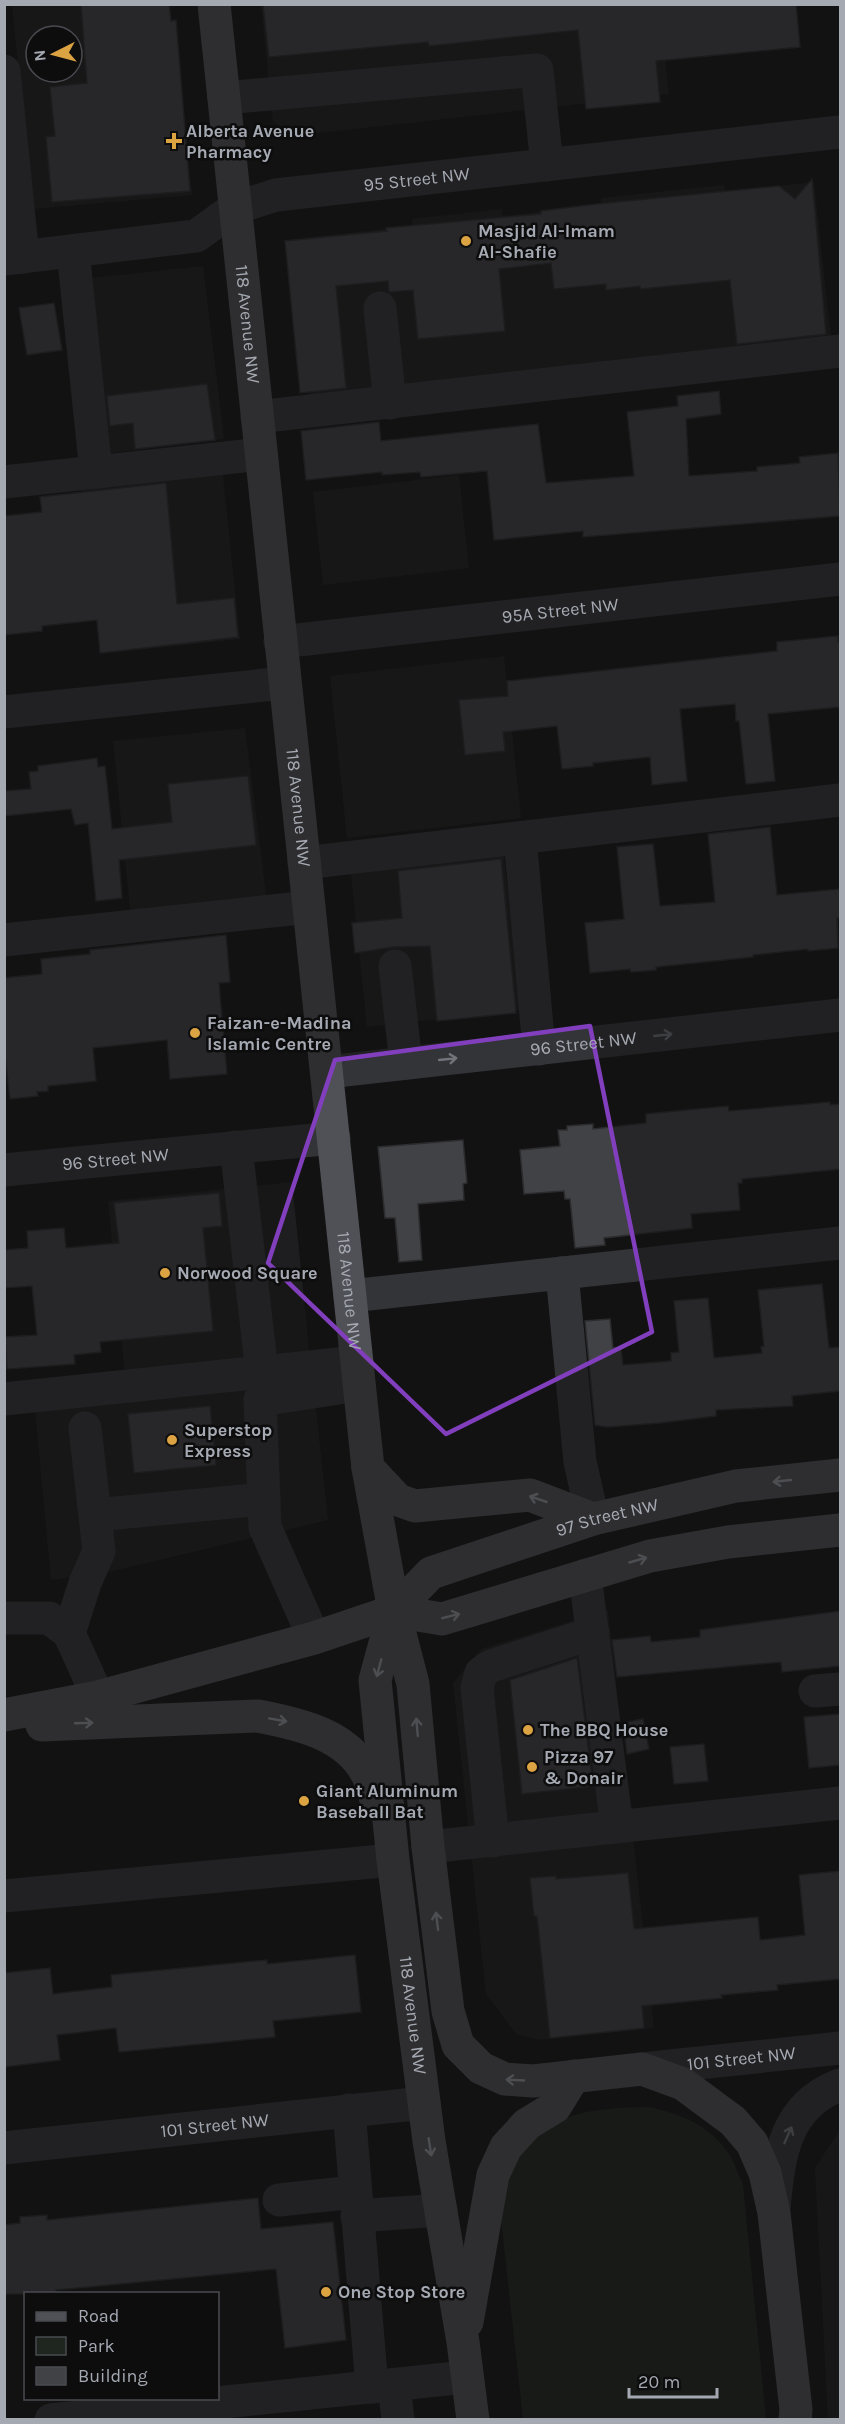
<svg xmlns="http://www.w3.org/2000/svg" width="845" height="2424" font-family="Karla,sans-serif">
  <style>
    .built { fill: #1e1e20; fill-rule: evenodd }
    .green { fill: #1f251f }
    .building { fill: #414246; stroke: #2c2c2f; stroke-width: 1.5 }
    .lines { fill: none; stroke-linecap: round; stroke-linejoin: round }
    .minor { stroke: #333438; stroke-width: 33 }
    .major { stroke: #505156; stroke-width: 33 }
    .oneway { stroke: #72747b }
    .oneway2 { stroke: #9497a0 }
    .marked { fill: none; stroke: #813fbd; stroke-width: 4.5; stroke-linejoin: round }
    .poi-dot { fill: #dba342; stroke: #0d0d0e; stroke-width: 2 }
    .labels { text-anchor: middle; stroke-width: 5; stroke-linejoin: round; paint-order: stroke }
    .poi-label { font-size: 18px; font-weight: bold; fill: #a5a9b2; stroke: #0d0d0e; text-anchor: start }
    .street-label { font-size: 18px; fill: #a5a9b2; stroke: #0d0d0e }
  </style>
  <rect width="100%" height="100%" fill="#121213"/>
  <g class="built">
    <path d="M12 5H170L192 195 33 209ZM36 36H72V72H36Z"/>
    <path d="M261 5H659L669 94 291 136 273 121Z"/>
    <path d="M814 182 831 337 310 395 294 249 303 238 413 226 412 219 502 209 503 216 602 205 601 198 724 185 726 192Z"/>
    <path d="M203 266 224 439 79 457 63 281Z"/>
    <path d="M221 456 240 639 100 654 80 475Z"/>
    <path d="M459 475 469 568 323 585 313 492Z"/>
    <path d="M504 656 521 818 347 838 330 676Z"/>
    <path d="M245 728 267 902 131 918 113 741Z"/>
    <path d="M503 848 521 1010 367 1027 350 865Z"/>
    <path d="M292 1182 310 1357 125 1375 108 1201Z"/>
    <path d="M312 1372 328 1520 113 1571 51 1580 35 1410Z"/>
    <path d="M608 1610 654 2028 540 2040 516 2034 486 1994 453 1683 481 1649Z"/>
    <path d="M840 2130V2419L828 2420 815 2168Z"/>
  </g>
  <path class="green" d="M649 2107C680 2114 707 2124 727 2151 734 2160 738 2174 743 2185L766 2419H523L501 2219C502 2210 501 2200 503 2191 505 2183 511 2174 514 2166 540 2111 595 2108 649 2107Z"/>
  <g class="building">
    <path d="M81 4H169L171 21 176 20 190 191 52 202 46 137 55 136 50 87 87 83Z"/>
    <path d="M263 4H796L800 47 656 61 660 102 586 109 578 30 429 46 428 42 269 57Z"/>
    <path d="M812 179 826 334 737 344 730 280 640 289V286L606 290V284L554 289 551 263 499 269 505 331 418 339 413 290 389 292 388 281 336 286 346 388 300 393 285 241 387 231 386 228 541 214V211L597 204 779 186 795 199Z"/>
    <path d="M54 303 62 350 27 355 19 308Z"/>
    <path d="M207 384 215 440 135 449 133 423 110 426 107 396Z"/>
    <path d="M719 391 721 414 686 419 689 476 757 471V467L800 463 799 457 838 453 840 516 583 537V531L494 540 487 471 421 477 420 472 382 475V472L306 480 301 431 379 422 381 441 538 424 546 483 634 476 627 412 678 406 677 396Z"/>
    <path d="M166 483 177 604 234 598 238 637 100 653 97 620 42 626V631L4 635V516L42 512 40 497Z"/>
    <path d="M838 636V642H840V707L768 714 775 781 746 784 739 721H736L735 704 680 709 687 781 652 785 650 757 593 763V766L562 769 557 726 503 732 505 751 465 755 459 700 508 696 507 681 777 651V642Z"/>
    <path d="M97 758 98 767 105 766 112 829 172 822 168 784 248 776 256 845 119 860 122 898 96 901 88 823 75 825 71 809 4 816V791L31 789 29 772 38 771V766Z"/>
    <path d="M770 827 777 895 840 889V918H837L838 948 808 951V949L753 955V957L656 967V970L631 972 630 969 590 973 585 923 624 919 617 847 653 844 660 906 715 902 708 834Z"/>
    <path d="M501 859 516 1013 437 1021 430 946 393 947 355 953 352 923 402 918 398 871Z"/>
    <path d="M226 935 230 982 219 983 227 1074 170 1079 167 1040 93 1048 96 1081 48 1086V1091L37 1092 38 1096 10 1099 4 1047V978L42 974 41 959 90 954V950Z"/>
    <path d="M830 1102V1105L840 1104V1169L742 1179V1183H738L740 1210 691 1214 692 1228 604 1238 605 1245 575 1248 570 1199H565L564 1191 524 1194 520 1150 560 1146 558 1130H567V1126L593 1124V1129L646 1123V1114L728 1106 729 1111Z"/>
    <path d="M463 1140 467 1183 463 1184 464 1200 418 1204 422 1260 399 1262 395 1218H385L378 1147Z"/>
    <path d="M219 1193 222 1226 203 1228 213 1331 100 1342 101 1352 74 1355 75 1364 7 1369 5 1337 37 1335 32 1286 4 1288V1250L28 1248 27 1231 64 1228 66 1248 119 1243 114 1203Z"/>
    <path d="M822 1284 829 1348 840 1347V1391L792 1396 793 1406 716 1410V1416L659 1423 607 1427 595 1425 585 1321 610 1319 613 1348 621 1347 623 1365 671 1361V1353L679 1352 674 1301 708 1298 714 1358 762 1353 761 1347 764 1346 758 1290Z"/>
    <path d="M210 1406 216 1465 134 1473 128 1414Z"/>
    <path d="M840 1611V1666L782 1672 781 1662 617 1677 612 1640 650 1636 651 1642 700 1637V1630Z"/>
    <path d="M577 1658 593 1786 522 1794 510 1680Z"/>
    <path d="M840 1714V1765L809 1768 804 1717Z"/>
    <path d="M643 1719 649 1749 627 1754 623 1723Z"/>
    <path d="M704 1744 708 1781 674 1784 670 1747Z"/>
    <path d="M840 1871V1979L777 1985 778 1990 721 1995 722 1998 642 2006 644 2028 550 2038 537 1916H534L530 1878 556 1876V1879L628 1873 634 1929 758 1917 760 1940 805 1935 799 1875Z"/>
    <path d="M355 1955 361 2012 273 2021 275 2037 119 2052 116 2028 57 2035 60 2060 4 2067V1973L50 1968 53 1994 112 1987 111 1975 267 1960V1964Z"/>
    <path d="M258 2198 261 2229 333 2222 346 2340 285 2348 276 2269 56 2290V2294H4V2225L20 2223V2217L47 2215V2220Z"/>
  </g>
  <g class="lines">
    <g class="minor">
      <path d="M4 71 23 257"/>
      <path d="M224 98 537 70 547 165"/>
      <path d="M73 251 96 472"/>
      <path id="s1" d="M4 259 196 236 235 208 276 195 840 132"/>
      <path d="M380 308 390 403"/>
      <path d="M257 417 840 351"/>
      <path d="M4 482 261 454"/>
      <path id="s2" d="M280 642 840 579"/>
      <path d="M4 712 285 683"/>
      <path d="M520 838 539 1049"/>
      <path d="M304 863 840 800"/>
      <path d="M4 940 309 907"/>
      <path d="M395 966 406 1063"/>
      <path id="s3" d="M327 1072 840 1015"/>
      <path d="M236 1147 262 1372"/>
      <path id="s4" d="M4 1170 334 1138"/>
      <path d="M562 1273 580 1462 593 1519"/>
      <path d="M350 1296 840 1243"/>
      <path d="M4 1399 357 1362"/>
      <path d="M95 1515 264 1499"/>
      <path d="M585 1575 617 1827"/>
      <path d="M4 1618H49L69 1633 98 1697"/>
      <path d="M69 1633 85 1583 99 1551 85 1428"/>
      <path d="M314 1638 265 1527 260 1400 359 1385"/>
      <path d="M815 1691 840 1689"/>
      <path d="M493 1841 477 1688 481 1673 491 1666 593 1633"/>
      <path d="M428 1847 840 1803"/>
      <path d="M4 1896 393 1860"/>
      <path id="s5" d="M642 2069 840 2048"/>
      <path d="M349 2110 372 2387"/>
      <path id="s6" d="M4 2148 424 2103"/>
      <path d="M279 2200 355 2192"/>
      <path d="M774 2208C779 2156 784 2106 840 2085"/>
      <path d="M357 2216 441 2210"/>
      <path d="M394 2385 398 2420"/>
      <path d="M51 2420 466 2377"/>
    </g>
    <g class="major">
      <path id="s7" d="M214 4 368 1468 394 1611 413 1684 428 1847 448 2011 458 2045 481 2068 505 2079 533 2081 642 2069 683 2084 733 2121 752 2143 765 2173 774 2213 796 2410 795 2420"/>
      <path d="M368 1468 398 1500 415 1506 530 1495 593 1519"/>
      <path d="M394 1611 442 1619 650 1556 728 1542 840 1530"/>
      <path id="s8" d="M393 1614 375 1680 393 1860 429 2141 463 2342 473 2420"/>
      <path id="s9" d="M4 1715 98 1697 314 1638 394 1611 431 1573 593 1519 736 1486 840 1475"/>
      <path d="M42 1725 258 1716C300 1724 350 1735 369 1778 373 1786 375 1796 377 1805"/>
      <path d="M467 2322 493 2175 506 2147 527 2124 555 2107 574 2076"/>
    </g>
  </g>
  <defs><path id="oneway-shaft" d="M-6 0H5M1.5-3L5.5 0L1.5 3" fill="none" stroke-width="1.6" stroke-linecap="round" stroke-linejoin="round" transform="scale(1.5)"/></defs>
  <g class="oneway">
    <use href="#oneway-shaft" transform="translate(663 1035) rotate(-6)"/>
    <use href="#oneway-shaft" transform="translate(448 1059) rotate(-6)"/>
    <use href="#oneway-shaft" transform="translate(788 2135) rotate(-66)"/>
  </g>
  <g class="oneway2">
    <use href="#oneway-shaft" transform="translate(782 1481) rotate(174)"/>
    <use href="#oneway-shaft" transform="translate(538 1499) rotate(-161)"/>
    <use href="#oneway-shaft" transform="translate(638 1560) rotate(-16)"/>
    <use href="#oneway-shaft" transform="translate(451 1616) rotate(-14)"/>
    <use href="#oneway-shaft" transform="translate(379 1668) rotate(105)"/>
    <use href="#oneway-shaft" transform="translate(278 1720) rotate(10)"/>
    <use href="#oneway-shaft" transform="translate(84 1723) rotate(-2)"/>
    <use href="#oneway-shaft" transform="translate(417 1727) rotate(-95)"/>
    <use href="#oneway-shaft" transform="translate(437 1921) rotate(-97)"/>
    <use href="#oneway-shaft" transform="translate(515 2080) rotate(-177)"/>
    <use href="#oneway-shaft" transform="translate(430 2147) rotate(81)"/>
  </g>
  <path d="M0 0H845V2424H0ZM590 1026 652 1332 446 1434 268 1263 335 1060Z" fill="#121213" fill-opacity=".55" fill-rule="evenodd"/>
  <path class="marked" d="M590 1026 652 1332 446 1434 268 1263 335 1060Z"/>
  <g class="poi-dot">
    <path d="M171 132h6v6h6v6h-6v6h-6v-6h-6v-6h6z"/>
    <circle cx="466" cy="241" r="6"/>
    <circle cx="195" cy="1033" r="6"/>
    <circle cx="165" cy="1273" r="6"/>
    <circle cx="172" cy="1440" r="6"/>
    <circle cx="528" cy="1730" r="6"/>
    <circle cx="532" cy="1767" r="6"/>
    <circle cx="304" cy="1801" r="6"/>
    <circle cx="326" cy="2292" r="6"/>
  </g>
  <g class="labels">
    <g class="poi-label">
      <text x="186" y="137">Alberta Avenue<tspan x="186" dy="21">Pharmacy</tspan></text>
      <text x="478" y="237">Masjid Al-Imam<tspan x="478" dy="21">Al-Shafie</tspan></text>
      <text x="207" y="1029">Faizan-e-Madina<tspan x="207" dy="21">Islamic Centre</tspan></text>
      <text x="177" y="1279">Norwood Square</text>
      <text x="184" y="1436">Superstop<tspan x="184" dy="21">Express</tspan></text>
      <text x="540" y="1736">The BBQ House</text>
      <text x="544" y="1763">Pizza 97<tspan x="544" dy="21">&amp; Donair</tspan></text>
      <text x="316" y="1797">Giant Aluminum<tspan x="316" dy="21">Baseball Bat</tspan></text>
      <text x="338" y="2298">One Stop Store</text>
    </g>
    <g class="street-label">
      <text dy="6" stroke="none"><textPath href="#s1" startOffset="426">95 Street NW</textPath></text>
      <text dy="6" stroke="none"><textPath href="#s7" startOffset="322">118 Avenue NW</textPath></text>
      <text dy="6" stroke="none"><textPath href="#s2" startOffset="282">95A Street NW</textPath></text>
      <text dy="6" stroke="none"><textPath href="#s7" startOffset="808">118 Avenue NW</textPath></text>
      <text dy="6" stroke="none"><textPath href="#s3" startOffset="258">96 Street NW</textPath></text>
      <text dy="6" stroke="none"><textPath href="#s4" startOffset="112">96 Street NW</textPath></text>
      <text dy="6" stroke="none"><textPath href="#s7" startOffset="1294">118 Avenue NW</textPath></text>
      <text dy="6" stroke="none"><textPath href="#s9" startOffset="642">97 Street NW</textPath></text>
      <text dy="6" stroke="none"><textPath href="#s8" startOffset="406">118 Avenue NW</textPath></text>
      <text dy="6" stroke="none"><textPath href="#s5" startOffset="100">101 Street NW</textPath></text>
      <text dy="6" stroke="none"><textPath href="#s6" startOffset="212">101 Street NW</textPath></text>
    </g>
  </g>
  <rect width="845" height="2424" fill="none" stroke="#a5a9b2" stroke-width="12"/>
  <rect x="24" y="2292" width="195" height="108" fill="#0d0d0e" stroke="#4a4b50" stroke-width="1.5"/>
  <rect x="36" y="2312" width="30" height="9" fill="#505156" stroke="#4a4b50" stroke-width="1.5"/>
  <text x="78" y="2322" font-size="18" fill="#a5a9b2">Road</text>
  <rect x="36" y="2337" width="30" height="18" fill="#1f251f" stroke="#4a4b50" stroke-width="1.5"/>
  <text x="78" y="2352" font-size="18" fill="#a5a9b2">Park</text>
  <rect x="36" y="2367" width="30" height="18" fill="#414246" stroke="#4a4b50" stroke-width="1.5"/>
  <text x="78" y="2382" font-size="18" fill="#a5a9b2">Building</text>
  <g transform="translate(54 54) rotate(264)"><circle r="28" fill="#0d0d0e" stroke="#4a4b50" stroke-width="1.5"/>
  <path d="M0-4.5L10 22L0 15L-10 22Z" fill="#dba342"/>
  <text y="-9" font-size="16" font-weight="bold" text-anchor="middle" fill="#a5a9b2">N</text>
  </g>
  <path d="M629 2388v9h88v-9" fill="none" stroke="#a5a9b2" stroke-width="3"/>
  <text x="638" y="2388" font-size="18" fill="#a5a9b2" stroke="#0d0d0e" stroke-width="4.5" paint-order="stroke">20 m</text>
</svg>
